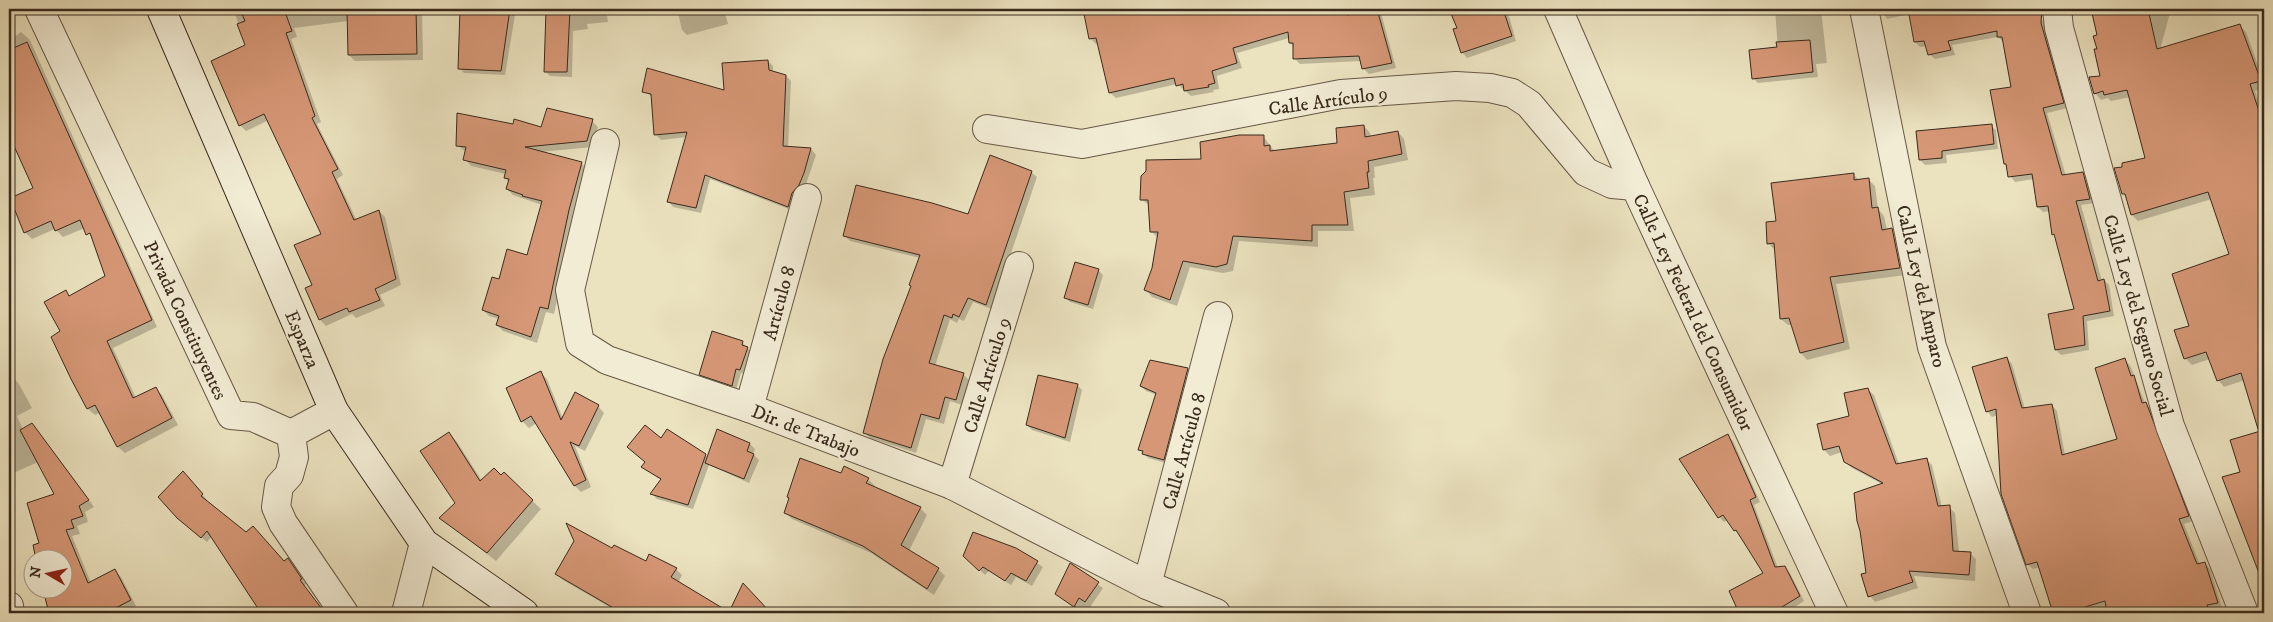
<svg xmlns="http://www.w3.org/2000/svg" width="2273" height="622" font-family="'IM FELL DW Pica',serif">
  <style>
    .shadow { fill: #0003 }
    .building { fill: #d69776; stroke: #392a1c }
    .lines { fill: none; stroke-linecap: round; stroke-linejoin: round }
    .street-casing { stroke: #665845; stroke-width: 30 }
    .secondary-casing { stroke: #392a1c; stroke-width: 30 }
    .street { stroke: #f2ecd5; stroke-width: 28 }
    .secondary { stroke: #f2ecd5; stroke-width: 28 }
    .labels { text-anchor: middle; stroke-width: 4.5; stroke-linejoin: round; paint-order: stroke }
    .street-label { font-size: 19px; fill: #392a1c; stroke: #f2ecd5 }
  </style>
  <rect width="100%" height="100%" fill="#ebe2bf"/>
  <filter id="stains"><feTurbulence type="fractalNoise" baseFrequency=".004" numOctaves="4"/><feColorMatrix values="0 0 0 0 .2 0 0 0 0 .09 0 0 0 0 .02 0 0 0 .5 -.17"/></filter>
  <radialGradient id="worn" r=".72"><stop offset=".6" stop-color="#630" stop-opacity="0"/><stop offset="1" stop-color="#630" stop-opacity=".3"/></radialGradient>
  <g class="shadow">
    <path d="M233 9H422L423 60 355 61 349 55 348 21 294 28 297 37 291 39 321 122 317 124 343 175 337 179 357 221 379 211 385 217 401 285 380 295 385 306 356 318 352 314 326 326 320 320 306 288 313 286 323 235 269 120 246 131 240 125 247 46Z"/>
    <path d="M461 9H516L505 75 464 73 459 68Z"/>
    <path d="M547 9H606L608 22 587 24 588 29 573 31 572 77 550 76 545 71Z"/>
    <path d="M677 9H724L728 24 687 35 682 30Z"/>
    <path d="M1085 9H1388L1381 13 1396 68 1369 74 1364 69 1361 61 1300 64 1295 59 1294 47 1290 43 1289 38 1237 53 1242 68 1217 76 1219 89 1213 90 1214 92 1191 96 1177 84 1116 98 1110 93 1099 43 1096 44 1090 38Z"/>
    <path d="M1449 9H1507L1516 41 1467 58 1462 52 1459 29Z"/>
    <path d="M1775 9H1821L1827 63 1816 64 1818 77 1758 83 1753 78 1778 49Z"/>
    <path d="M1881 9H2032L2033 17H2039L2044 22 2068 108 2047 113 2066 176 2083 174 2088 179 2095 203 2081 205 2102 281 2104 280 2109 285 2114 316 2087 321 2089 350 2061 355 2056 350 2075 310 2057 238 2053 234 2050 211 2043 212 2038 207 2034 179 2015 182 2010 176 2012 88 2004 42 1998 37 1952 45 1955 55 1935 59 1929 54 1927 46 1920 47 1915 42 1910 14 1887 19Z"/>
    <path d="M2092 9H2171L2160 50 2240 26 2246 32 2264 82V88L2255 91 2264 118V563L2261 564 2242 472 2262 432 2245 380 2224 387 2218 380 2210 359 2192 365 2185 358 2191 326 2231 255 2212 199 2138 221 2132 215 2128 199 2123 193 2124 168 2146 159 2130 97 2111 101 2108 98 2101 100 2095 93 2101 77 2098 35Z"/>
    <path d="M21 32 30 40 157 327 113 348 136 398 155 388 162 395 178 425 125 453 118 447 100 413 95 415 88 409 72 379 62 332 65 292 70 297 106 276 94 240 85 228 63 237 55 229 32 239 25 232 34 189 9 132V41Z"/>
    <path d="M768 61 773 66V73L786 76 791 81 788 148 811 149 816 155 804 190 794 211 710 179 701 213 673 207 668 201 687 137 661 140 655 134 652 97 644 91H725Z"/>
    <path d="M592 121 598 127 593 147 540 152 581 163 587 169 554 314 546 312 537 343 503 331 497 325 499 319 489 316 483 310 500 280 528 256 542 205 513 195 507 189 509 182 505 178 506 174 471 166 465 159 466 152 457 145 514 126 542 128Z"/>
    <path d="M1364 126 1370 133 1371 137 1398 132 1404 139 1408 160 1374 167 1375 178H1373L1375 195 1350 198 1354 231H1318V247L1239 241 1233 271 1223 273 1190 267 1177 306 1152 297 1146 290 1153 269 1158 238 1152 232 1150 206 1141 199 1202 160 1263 136 1275 152 1339 144Z"/>
    <path d="M1991 126 1996 130 1998 149 1946 155 1947 163 1925 165 1920 160Z"/>
    <path d="M1031 172 1037 177 992 309 973 302 964 321 959 319 957 323 950 319 935 366 963 374 969 380 962 405 950 401 944 424 926 419 916 453 870 438 865 433 920 258 850 241 845 236 968 216Z"/>
    <path d="M1853 174 1860 181 1868 179 1875 186 1878 209 1884 216 1887 230 1892 229 1898 236 1906 275 1836 284 1850 349 1807 360 1801 353 1793 325H1788L1781 319 1775 250 1768 243 1777 222Z"/>
    <path d="M1098 270 1103 275 1093 309 1070 302 1065 297Z"/>
    <path d="M742 342 752 353 745 374 741 373 736 390 705 379 700 374Z"/>
    <path d="M2007 358 2012 364 2025 409 2052 405 2057 411 2065 455 2118 440 2125 360 2130 365 2145 403 2151 409 2193 521 2184 524 2200 565 2205 563 2210 569 2222 608 2211 610 2212 613H2054L2040 567 2033 569 2027 564 1998 415 1992 417 1987 411Z"/>
    <path d="M1188 369 1193 374 1169 464 1148 458 1139 449 1157 395 1146 391 1141 386Z"/>
    <path d="M541 373 547 379 563 419 598 406 604 413 585 451 575 446 591 487 581 492 575 486 537 423 529 428 522 421 508 388Z"/>
    <path d="M10 374 19 384 32 408 17 416 23 430 32 424 38 431 94 507 85 512 88 522 77 526 80 534 72 536 91 583 114 570 121 577 136 606 123 613H49L44 590H62V560L41 543 56 495 38 462 9 475Z"/>
    <path d="M1077 385 1082 390 1070 442 1032 430 1027 425Z"/>
    <path d="M1867 389 1874 395 1899 464 1926 459 1932 465 1942 507H1949L1955 513 1959 552 1970 553 1976 559 1975 581 1914 576 1918 588 1875 602 1870 596 1867 574 1882 484 1852 468 1845 462 1842 452 1830 456 1824 450 1850 417Z"/>
    <path d="M718 431 750 444 755 449 753 454 759 460 749 483 709 465 693 509 657 499 652 494 661 480 643 467 661 440 705 455 708 458Z"/>
    <path d="M449 433 457 442 482 481 504 474 541 509 496 561 441 518 457 503Z"/>
    <path d="M1728 436 1733 441 1760 502 1754 505 1778 568H1785L1790 573 1804 601 1789 611 1791 613H1740L1730 592 1765 573 1728 520 1724 522 1719 517Z"/>
    <path d="M842 475 868 479 875 486 874 488 920 508 927 515 909 551 938 569 945 576 934 595 871 553 792 519 785 512 790 499 788 497Z"/>
    <path d="M188 478 207 500 206 501 284 563 288 560 306 584 304 586 325 612 263 613 212 536 207 542 184 523Z"/>
    <path d="M1015 549 1043 567 1032 586 1016 577 1011 585 989 571 985 575 965 556Z"/>
    <path d="M613 550 646 563 676 569 682 575 678 583 729 613H620L563 580 556 574Z"/>
    <path d="M1070 565 1103 588 1086 613H1083L1057 594Z"/>
  </g>
  <g class="building">
    <path d="M256 9H284L292 31 286 33 315 116 312 118 338 169 332 172 354 220 379 210 396 279 375 289 380 300 349 312 347 308 319 320 305 288 312 285 294 245 321 234 264 114 239 126 211 61 245 45 237 24 245 21 242 14Z"/>
    <path d="M347 9H416L417 54 348 55Z"/>
    <path d="M460 9H510L501 71 458 69Z"/>
    <path d="M546 9H570L567 72H544Z"/>
    <path d="M1083 9H1346L1347 15 1377 9 1392 63 1362 69 1359 56 1293 59V43H1289L1288 32 1233 48 1237 63 1212 71 1215 83 1208 85 1209 87 1184 91 1183 84 1176 86 1174 78 1109 93 1096 38 1089 39Z"/>
    <path d="M1449 9H1503L1512 36 1461 53 1453 29 1457 28Z"/>
    <path d="M1908 9H2042L2041 23 2064 103 2043 108 2062 175 2083 172 2090 199 2076 201 2098 281 2104 279 2110 311 2083 316 2085 345 2055 350 2048 314 2074 309 2054 234 2052 235 2048 206 2037 207 2032 174 2008 177 2006 164H2004L1990 90 2011 87 2002 37H1997V31L1948 41 1951 50 1928 55 1924 41 1914 42Z"/>
    <path d="M2091 9H2148L2157 49 2240 24 2261 81 2250 84 2264 126V428L2258 429 2241 373 2217 381 2206 352 2184 359 2174 330 2189 326 2172 274 2229 254 2208 192 2131 215 2125 194H2122L2114 168 2122 167V163L2145 158 2127 90 2104 95 2103 91 2094 94 2089 77 2100 76 2094 49H2097L2093 36 2097 35Z"/>
    <path d="M1810 40 1813 72 1752 79 1749 50 1777 47 1776 42Z"/>
    <path d="M27 42 152 320 107 341 133 398 156 387 172 418 117 447 95 405 87 409 71 379 51 337 60 331 44 302 66 290 69 296 105 276 90 233 86 235 80 220 55 231 51 221 24 233 10 198 33 188 9 135V50Z"/>
    <path d="M768 60 769 70 786 75 783 146 811 148 804 173 799 185 792 193 788 207 705 175 696 208 667 202 687 132 654 135 651 94 642 92 647 68 724 90 722 63Z"/>
    <path d="M547 108 593 119 587 141 525 147 582 162 569 210 548 309 540 307 531 337 496 325 499 316 482 310 492 277 499 279 507 249 527 255 542 201 522 196 523 195 506 189 509 179 504 178 506 170 463 160 466 147 456 146 457 113 513 124 514 119 541 127Z"/>
    <path d="M1992 124 1994 144 1942 151V158L1919 160 1916 131Z"/>
    <path d="M1364 125 1365 137 1398 131 1402 154 1368 161 1369 172H1367L1369 188 1344 192 1348 225H1312V241L1233 236 1227 264 1216 267 1183 261 1170 300 1144 290 1152 268 1158 232H1150L1148 200H1140L1141 176 1146 171V160L1201 159 1200 142 1239 135H1264V146L1270 145V151L1337 143 1336 128Z"/>
    <path d="M990 155 1032 171 986 305 968 298 959 317 953 314 952 318 944 315 929 363 964 373 956 400 945 397 939 419 921 414 911 448 863 433 883 359 911 286 909 285 920 255 843 236 856 185 932 203 968 214Z"/>
    <path d="M1854 173V180L1869 178 1872 208 1878 207 1882 230 1892 228 1900 268 1830 277 1844 342 1800 353 1789 318 1780 319 1774 243 1767 244 1766 222 1776 221 1771 183Z"/>
    <path d="M1075 262 1099 269 1088 305 1064 298Z"/>
    <path d="M712 331 743 341 742 345 748 347 740 370 736 369 732 386 699 375Z"/>
    <path d="M2007 357 2022 408 2052 404 2062 455 2117 439 2095 368 2125 358 2131 376 2134 375 2142 403 2146 402 2189 516 2179 519 2197 564 2205 562 2218 603 2207 605 2210 613H2107L2105 601 2065 613H2053L2037 562 2026 565 2001 494 1996 409 1986 412 1972 367Z"/>
    <path d="M1150 360 1188 368 1164 460 1142 454 1143 451 1138 450 1156 393 1140 386Z"/>
    <path d="M541 371 561 420 575 392 599 405 579 446 570 442 586 480 574 486 531 416 521 422 506 388Z"/>
    <path d="M1038 375 1078 384 1065 438 1026 425Z"/>
    <path d="M1868 388 1896 464 1927 458 1938 506 1950 505 1953 551 1971 552 1969 575 1909 571 1913 582 1868 597 1861 574 1866 573 1860 531 1857 521 1854 493 1883 483 1844 462 1839 446 1823 450 1817 424 1849 416 1844 393Z"/>
    <path d="M32 423 89 500 79 506 83 516 71 520 74 528 66 530 88 583 115 569 131 600 106 613H49L43 590H62V560H36L33 545 39 543 27 503 54 494 20 430Z"/>
    <path d="M645 425 661 438 667 429 706 454 688 505 650 494 661 479 641 467 645 462 627 447Z"/>
    <path d="M717 429 750 443 747 451 754 454 744 479 705 463Z"/>
    <path d="M2264 430V581H2262L2222 477 2240 472 2230 440Z"/>
    <path d="M449 432 480 481 494 468 501 475 504 472 533 500 487 553 439 518 455 503 420 451Z"/>
    <path d="M1728 434 1756 497 1750 500 1775 567 1785 566 1800 596 1772 613H1739L1729 591 1763 573 1736 530 1734 531 1723 515 1718 518 1679 459Z"/>
    <path d="M800 458 841 473 844 466 869 478 866 483 921 507 901 545 939 568 927 589 863 546 784 513 789 498 787 497Z"/>
    <path d="M183 471 203 494 201 496 246 532 253 526 284 561 288 558 302 579 300 580 325 613H261L207 531 201 538 177 518 158 497Z"/>
    <path d="M566 523 612 548 614 545 646 561 649 554 677 568 671 577 729 612 743 583 771 613H622L555 574 574 541Z"/>
    <path d="M973 532 1016 548 1038 561 1026 581 1011 573 1005 581 983 567 979 571 963 556Z"/>
    <path d="M1070 563 1099 582 1085 602 1079 598 1074 607 1055 594Z"/>
  </g>
  <g class="lines">
    <defs>
      <g id="street">
        <path d="M39 9 231 415 253 417 291 434 294 457 289 475 279 486 276 507 283 523 344 613"/>
        <path d="M1558 9 1635 186 1834 613"/>
        <path d="M1864 9 1932 347 2027 613"/>
        <path d="M2057 9 2059 28 2170 426 2244 613"/>
        <path d="M987 129 1082 144 1341 94 1456 86 1490 88 1512 93 1529 104 1586 172 1612 184 1635 186"/>
        <path d="M605 143 570 290 580 343 607 360 749 408 952 485 1147 585 1216 613"/>
        <path d="M749 408 807 198"/>
        <path d="M291 434 334 411"/>
        <path d="M952 485 1019 266"/>
        <path d="M1147 585 1218 316"/>
        <path d="M9 606 10 613"/>
        <path d="M406 613 424 543"/>
      </g>
      <path id="secondary" d="M161 9 334 411 424 543 524 613"/>
    </defs>
    <use href="#street" class="street-casing"/>
    <use href="#secondary" class="secondary-casing"/>
    <use href="#street" class="street"/>
    <use href="#secondary" class="secondary"/>
  </g>
  <g class="labels">
    <g class="street-label">
      <text transform="translate(1328 100) rotate(-8)" y="7">Calle Artículo 9</text>
      <text transform="translate(1922 286) rotate(77)" y="7">Calle Ley del Amparo</text>
      <text transform="translate(778 303) rotate(-75)" y="7">Artículo 8</text>
      <text transform="translate(1694 312) rotate(65)" y="7">Calle Ley Federal del Consumidor</text>
      <text transform="translate(2139 315) rotate(74)" y="7">Calle Ley del Seguro Social</text>
      <text transform="translate(186 320) rotate(65)" y="7">Privada Constituyentes</text>
      <text transform="translate(303 339) rotate(67)" y="7">Esparza</text>
      <text transform="translate(986 375) rotate(-73)" y="7">Calle Artículo 9</text>
      <text transform="translate(806 430) rotate(21)" y="7">Dir. de Trabajo</text>
      <text transform="translate(1183 451) rotate(-75)" y="7">Calle Artículo 8</text>
    </g>
  </g>
  <rect width="2273" height="622" fill="none" stroke="#ebe2bf" stroke-width="30"/>
  <rect x="10" y="10" width="2253" height="602" fill="none" stroke="#392a1c" stroke-width="2.5"/>
  <rect x="15" y="15" width="2243" height="592" fill="none" stroke="#392a1c"/>
  <g transform="translate(48 574) rotate(279)"><circle r="24" fill="#f2ecd5" stroke="#a89e8b"/>
  <path d="M0-4L9 19L0 12L-9 19Z" fill="#8f2418"/>
  <text y="-8" font-size="14" font-weight="bold" text-anchor="middle" fill="#392a1c">N</text>
  </g>
  <rect width="100%" height="100%" filter="url(#stains)"/>
  <rect width="100%" height="100%" fill="url(#worn)"/>
</svg>
